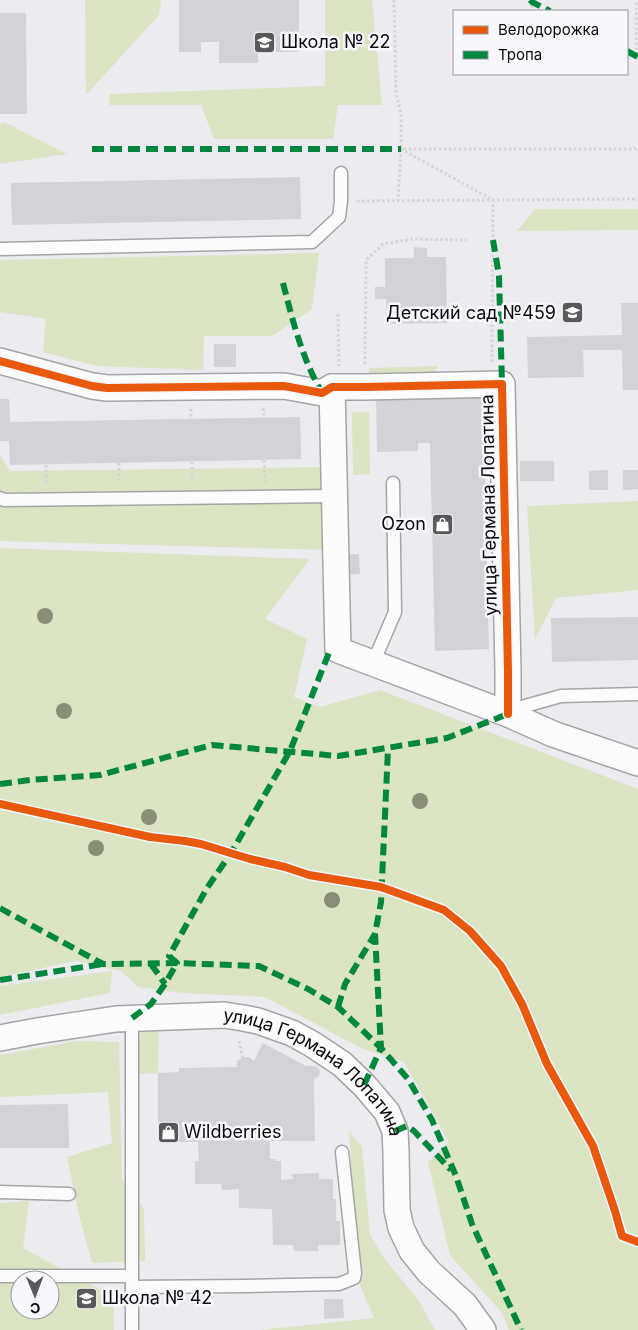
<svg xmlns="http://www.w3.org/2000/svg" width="638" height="1330" font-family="Inter,sans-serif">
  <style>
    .green { fill: #dbe4c3; fill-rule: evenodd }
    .building { fill: #d3d3d7 }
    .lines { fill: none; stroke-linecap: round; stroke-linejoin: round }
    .lane-casing { stroke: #a5a5a8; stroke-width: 15 }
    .street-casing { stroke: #a5a5a8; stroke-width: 28 }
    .path { stroke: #d5d5d6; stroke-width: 3; stroke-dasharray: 2.5 2.5; stroke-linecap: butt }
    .lane { stroke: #fcfcfd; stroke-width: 12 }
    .street { stroke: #fcfcfd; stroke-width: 25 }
    .quiet { stroke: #00873e; stroke-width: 6; stroke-dasharray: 12 6; stroke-linecap: butt }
    .cycleway-casing { stroke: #f7f7fe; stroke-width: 11 }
    .cycleway { stroke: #e8590c; stroke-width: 8 }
    .tree { fill: #898e76 }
    .labels { text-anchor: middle; stroke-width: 5; stroke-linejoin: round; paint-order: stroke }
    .poi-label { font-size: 18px; fill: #0b0b0d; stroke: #f7f7fe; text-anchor: start }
    .street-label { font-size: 18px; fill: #0b0b0d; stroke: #f7f7fe }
  </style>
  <rect width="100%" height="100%" fill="#ebebf0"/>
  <g class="green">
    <path d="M85 0H161L159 15 86 95Z"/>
    <path d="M325 0H372L382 105H338L333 139H214L201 105H109L110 94 325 86Z"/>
    <path d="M4 122 67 154 0 164V124Z"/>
    <path d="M535 209H638V230L517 231Z"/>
    <path d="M319 253 312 309 272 336H204L203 370 97 366 43 352 46 319 0 312V260Z"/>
    <path d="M439 366 432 373 422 377 370 378 369 368Z"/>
    <path d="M352 412H369L370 474 353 475Z"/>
    <path d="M0 455 10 471 330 467 331 550 0 541Z"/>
    <path d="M638 501V590L556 598 535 639 527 506Z"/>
    <path d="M0 548 310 559 265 619 307 639 294 697 320 707 380 690 638 789V1330H509L502 1313 450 1255 428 1162 449 1142 404 1062 361 1048 265 997 183 993 138 987 121 971 76 961 0 977Z"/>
    <path d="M112 971 110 993 0 1015V986Z"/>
    <path d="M159 1025 158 1073 139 1074C139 1059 135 1040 145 1027Z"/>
    <path d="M76 1041 119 1042 122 1180 144 1209 145 1261 92 1263 79 1215 67 1157 112 1143 108 1092 0 1097V1055Z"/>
    <path d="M349 1131 362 1147 370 1235 384 1258 419 1301 435 1330H260L374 1318 359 1283Z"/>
    <path d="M29 1201 23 1248 113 1297 114 1330H0V1203ZM20 1280H50V1310H20Z"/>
  </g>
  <g class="building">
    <path d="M179 0H299V52H276V42H258V63H219V42H201V52H179Z"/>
    <path d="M0 13H26L27 114H0Z"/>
    <path d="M300 177 301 219 12 225 11 183Z"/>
    <path d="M414 247 427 248V257H446L447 323 387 324 386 299H375V287H385V258H414Z"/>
    <path d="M621 303H638V390H623L622 350H583L584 377 528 378 527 337 622 335Z"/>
    <rect x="214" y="344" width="22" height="23"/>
    <path d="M483 393 489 649 435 651 430 443H418V451L377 452 376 395Z"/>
    <path d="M0 399H9L10 422 300 417 301 459 10 465 9 441H0Z"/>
    <rect x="520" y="461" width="34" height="20"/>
    <path d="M608 470V490H589V471Z"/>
    <path d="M623 470H638V489L623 490Z"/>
    <path d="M359 554 360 574 344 575 343 555Z"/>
    <path d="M638 617V660L552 662 551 618Z"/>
    <path d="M263 1043 306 1066H315L320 1070 319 1076 314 1079 315 1141H270V1159H275V1161H281V1180L293 1179 292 1174 319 1173V1179H333V1199H336V1221H340V1245H318V1251H294L293 1245H273L272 1209 239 1208V1189L222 1190 221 1184H195V1161H199L198 1142H158V1073L179 1072V1068L237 1067V1061L242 1057H249L254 1061Z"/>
    <path d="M68 1104 69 1148H0V1105Z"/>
    <path d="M324 1299H343L344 1318 324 1319Z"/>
  </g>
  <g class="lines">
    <defs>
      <g id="lane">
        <path d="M0 249 312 242 339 217 341 201V173"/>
        <path d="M0 498 4 500 335 496"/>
        <path d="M373 663 395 612 393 483"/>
        <path d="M508 714 525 706 561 696 638 694"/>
        <path d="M0 1192 69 1194"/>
        <path d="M0 1276H132"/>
        <path d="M132 1287 246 1286 339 1284 354 1278 355 1273 342 1152"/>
        <path d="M132 1330V1018"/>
      </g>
      <g id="street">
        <path d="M0 361 92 386 107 388 284 386 322 393 332 387H365L502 384 508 671V714"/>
        <path d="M332 387 338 650 508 714 553 734 638 763"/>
        <path id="s1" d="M0 1038 37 1031 116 1019 224 1015 243 1018 258 1021 292 1033 312 1044 342 1064 364 1085 387 1112 395 1131 396 1152 397 1210 401 1228 412 1251 429 1272 465 1305 483 1330"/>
      </g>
    </defs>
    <use href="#lane" class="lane-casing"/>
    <use href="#street" class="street-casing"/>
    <g class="path">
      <path d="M394 0 396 93 401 114V149L398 200"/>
      <path d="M532 0V11"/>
      <path d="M627 56H636V0"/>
      <path d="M357 201 638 199"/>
      <path d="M338 314 339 366"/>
      <path d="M492 362 493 200 401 149H638"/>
      <path d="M365 364 366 260 383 244 412 239 467 240"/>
      <path d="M263 408 264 417"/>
      <path d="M191 409V418"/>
      <path d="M264 460 265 482"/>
      <path d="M192 462V481"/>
      <path d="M119 463V482"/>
      <path d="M46 465V484"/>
      <path d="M239 1041 246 1073"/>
    </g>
    <use href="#lane" class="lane"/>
    <use href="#street" class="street"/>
    <g class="quiet">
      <path d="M530 0 532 2 550 11"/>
      <path d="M627 51 638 57"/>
      <path d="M92 149H401"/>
      <path d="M493 240 499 276 502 384"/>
      <path d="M283 283C293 322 302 358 322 393"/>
      <path d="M0 784 30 780 100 775 212 745 338 756 447 738 508 714"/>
      <path d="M0 908 7 912 103 964 177 963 259 966 308 989 338 1007 381 1048 408 1079 432 1120 456 1176 472 1224 521 1330"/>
      <path d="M151 964 165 984"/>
      <path d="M0 980 103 964"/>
      <path d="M338 1007 345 984 375 934"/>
      <path d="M132 1018 151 1004 165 984 177 963 169 956 207 888 231 853 290 751 330 650"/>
      <path d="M364 1085 381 1048 375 934 381 902 388 749"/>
      <path d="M395 1131 407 1126 414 1131 451 1170"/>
    </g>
    <defs>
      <g id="cycleway">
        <path d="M0 361 92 386 107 388 284 386 322 393 332 387H365L502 384 508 671V714"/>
        <path d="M0 804 150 837 185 841 201 844 250 859 285 867 309 875 381 887 444 910 470 931 501 966 522 1004 547 1064 593 1146 615 1211 622 1236 638 1242"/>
      </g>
    </defs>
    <use href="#cycleway" class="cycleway-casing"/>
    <use href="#cycleway" class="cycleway"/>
  </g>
  <g class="tree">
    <circle cx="45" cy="616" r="8"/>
    <circle cx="64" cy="711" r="8"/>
    <circle cx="420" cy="801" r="8"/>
    <circle cx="149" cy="817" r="8"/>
    <circle cx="96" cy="848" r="8"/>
    <circle cx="332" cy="900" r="8"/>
  </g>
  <defs>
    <symbol id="school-square" viewBox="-11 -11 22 22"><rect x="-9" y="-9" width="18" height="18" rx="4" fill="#59595c" stroke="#f7f7fe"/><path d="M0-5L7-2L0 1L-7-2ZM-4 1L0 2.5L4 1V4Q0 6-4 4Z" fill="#fff"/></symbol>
    <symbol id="shop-square" viewBox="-11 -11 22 22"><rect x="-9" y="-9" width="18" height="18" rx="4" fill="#59595c" stroke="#f7f7fe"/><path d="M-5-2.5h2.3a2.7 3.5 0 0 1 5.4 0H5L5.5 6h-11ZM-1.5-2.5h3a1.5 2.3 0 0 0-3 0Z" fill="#fff"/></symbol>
  </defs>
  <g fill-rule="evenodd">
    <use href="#school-square" x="252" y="30" width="25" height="25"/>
    <use href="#school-square" x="560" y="300" width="25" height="25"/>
    <use href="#shop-square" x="430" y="512" width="25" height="25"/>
    <use href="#shop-square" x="156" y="1120" width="25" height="25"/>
    <use href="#school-square" x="74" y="1286" width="25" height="25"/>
  </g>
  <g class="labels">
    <g class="poi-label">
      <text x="281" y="48">Школа № 22</text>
      <text x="556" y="319" text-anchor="end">Детский сад №459</text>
      <text x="426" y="530" text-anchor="end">Ozon</text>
      <text x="184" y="1138">Wildberries</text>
      <text x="102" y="1304">Школа № 42</text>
    </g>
    <g class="street-label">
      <text transform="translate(489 505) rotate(-91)" y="6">улица Германа Лопатина</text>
      <text dy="6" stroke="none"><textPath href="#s1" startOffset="336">улица Германа Лопатина</textPath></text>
    </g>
  </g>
  <rect x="453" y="10" width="175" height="65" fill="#f7f7fe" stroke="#99999e"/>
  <rect x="463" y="26" width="25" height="8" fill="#e8590c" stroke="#99999e"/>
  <text x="498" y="35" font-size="15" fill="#0b0b0d">Велодорожка</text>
  <rect x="463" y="51" width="25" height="8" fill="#00873e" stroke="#99999e"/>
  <text x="498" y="60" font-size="15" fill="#0b0b0d">Тропа</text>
  <g transform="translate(35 1295) rotate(179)"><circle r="24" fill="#f7f7fe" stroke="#99999e"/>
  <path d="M0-4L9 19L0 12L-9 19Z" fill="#59595c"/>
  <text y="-8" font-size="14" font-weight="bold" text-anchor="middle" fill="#0b0b0d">С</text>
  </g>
</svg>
